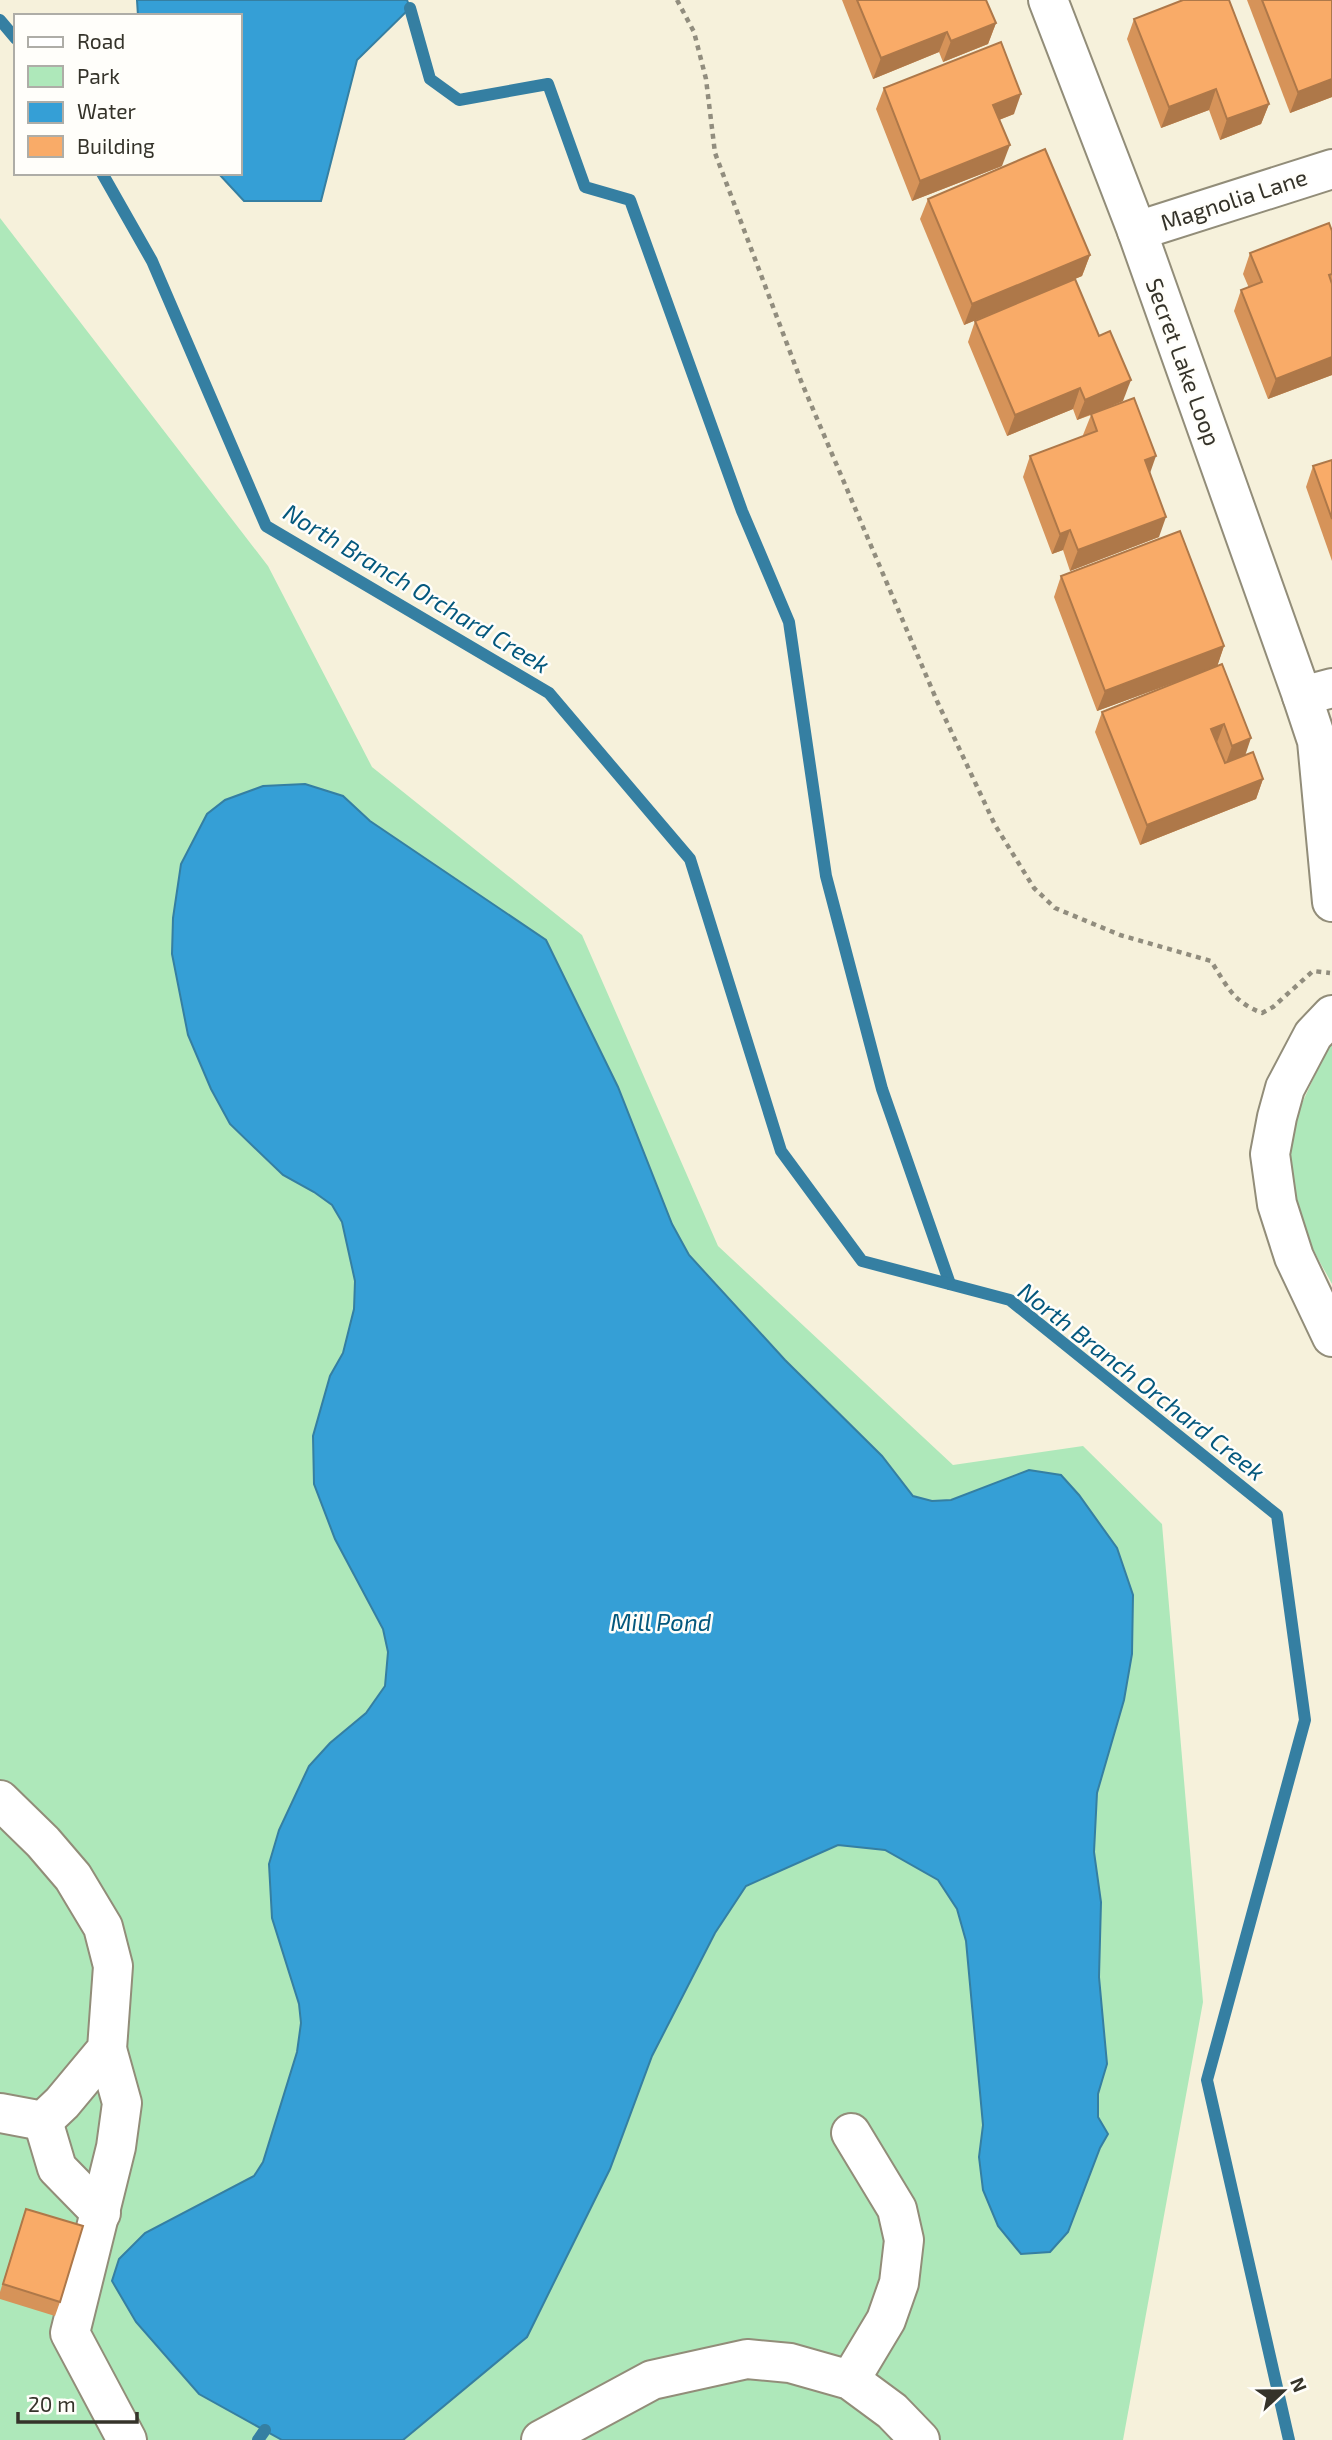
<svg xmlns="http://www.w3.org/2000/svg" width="1332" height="2440" font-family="'Exo 2',sans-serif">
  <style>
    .green { fill: #aee8ba }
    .water { fill: #359fd6; stroke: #357fa2; stroke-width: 2 }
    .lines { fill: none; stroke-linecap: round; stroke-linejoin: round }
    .stream { stroke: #357fa2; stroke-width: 12 }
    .minor-casing { stroke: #928d79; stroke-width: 42 }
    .path { stroke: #918d7e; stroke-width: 4.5; stroke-dasharray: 5 5; stroke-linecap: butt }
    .minor { stroke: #fff; stroke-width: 38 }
    .wall { fill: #d69359 }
    .shaded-wall { fill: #ae7849 }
    .building { fill: #f9ab68; stroke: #ae7849; stroke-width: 2 }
    .labels { text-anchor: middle; stroke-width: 5; stroke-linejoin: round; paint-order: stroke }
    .street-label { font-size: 23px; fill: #35332a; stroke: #fffefa }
    .water-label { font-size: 24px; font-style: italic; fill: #04587d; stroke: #fffefa }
  </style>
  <rect width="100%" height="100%" fill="#f6f1db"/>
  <g class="green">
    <path d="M0 218 268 566 372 767 582 935 718 1246 953 1465 1083 1446 1162 1524 1203 2002 1123 2440H0Z"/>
    <path d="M1332 1039V1284C1310 1244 1282 1196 1288 1149 1292 1116 1319 1070 1332 1039Z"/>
  </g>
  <g class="water">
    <path d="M137 0H407L410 8 357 60 321 201H244L218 173H240V16H138Z"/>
    <path d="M305 784 343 796 370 821 546 940 618 1087 672 1224 689 1255 785 1360 882 1456 913 1496 932 1501 951 1500 1029 1470 1061 1475 1079 1495 1117 1548 1133 1595 1132 1654 1124 1700 1097 1793 1094 1852 1101 1902 1099 1977 1107 2064 1098 2094V2117L1108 2134 1100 2148 1068 2232 1050 2252 1021 2254 998 2226 983 2190 979 2157 983 2125 966 1941 957 1909 938 1880 885 1850 838 1845 746 1886 715 1933 652 2056 610 2169 527 2337 403 2440H282L199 2394 136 2322 112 2281 119 2259 145 2233 254 2176 263 2162 297 2052 301 2023 299 2004 272 1918 269 1864 279 1830 309 1766 330 1743 366 1713 385 1686 388 1652 383 1629 335 1539 314 1484 313 1436 330 1376 343 1353 354 1309 355 1281 342 1222 332 1205 314 1192 283 1175 230 1124 211 1089 188 1035 172 954 173 918 181 864 207 814 225 800 263 786Z"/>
  </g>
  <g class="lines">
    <g class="stream">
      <path d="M410 8 430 79 459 100 548 84 585 187 630 200 742 511 789 622 826 876 882 1089 950 1284"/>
      <path d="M0 20 16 39"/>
      <path d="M102 173 152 261 266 526 549 693 690 859 781 1151 862 1261 1010 1300 1277 1515 1305 1720 1207 2080 1289 2440"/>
      <path d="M258 2440 265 2430"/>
    </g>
    <defs>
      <g id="minor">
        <path d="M1048 0 1137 231 1302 696 1332 688"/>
        <path d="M1137 231 1332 169"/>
        <path d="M1302 696 1317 741 1332 902"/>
        <path d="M1332 1015 1313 1035 1285 1088 1277 1117 1270 1154 1277 1204 1294 1257 1332 1337"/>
        <path d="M0 1800 43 1842 73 1877 103 1927 113 1966 107 2049 62 2103 43 2121 0 2113"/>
        <path d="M107 2049 122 2103 116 2147 70 2333 127 2440"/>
        <path d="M43 2121 57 2168 101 2213"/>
        <path d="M850 2380 886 2320 899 2283 904 2240 897 2209 851 2133"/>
        <path d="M541 2440 652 2380 747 2359 790 2363 850 2380 892 2411 920 2440"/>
      </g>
    </defs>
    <use href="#minor" class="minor-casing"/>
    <path class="path" d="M677 0 694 32 706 79 715 153 801 381 937 701 995 825 1034 888 1055 908 1120 935 1211 961C1227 986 1233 1002 1262 1013L1273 1007 1313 971 1330 973"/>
    <use href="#minor" class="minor"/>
  </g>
  <g class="wall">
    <path d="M842 0H986L996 23 988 44 943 62 939 52 873 79Z"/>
    <path d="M1247 0H1332V97L1290 113Z"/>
    <path d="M1134 19 1269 104 1261 124 1220 140 1209 110 1161 128 1127 39Z"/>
    <path d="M884 88 1014 114 999 120 1002 166 912 201 876 109Z"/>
    <path d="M928 199 1090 255 1082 276 964 325 920 219Z"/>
    <path d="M1332 231V375L1268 399 1234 311 1241 290 1249 288 1243 274 1250 253Z"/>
    <path d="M975 321 1123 401 1095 413 1150 474 1159 537 1070 571 1063 550 1052 554 1023 477 1030 456 1084 436 1083 435 1091 415 1077 420 1073 409 1007 436 968 342Z"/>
    <path d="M1332 460V561L1306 487 1313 466Z"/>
    <path d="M1061 576 1224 646 1217 666 1245 755 1263 779 1256 799 1140 845 1095 732 1102 712 1203 672 1097 711 1054 597Z"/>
    <path d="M26 2209 60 2302 55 2316 0 2299V2292Z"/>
  </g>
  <g class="shaded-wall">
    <path d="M996 23 988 44 943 62 951 41Z"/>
    <path d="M947 32 939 52 873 79 881 58Z"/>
    <path d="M1332 79V97L1290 113 1298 92Z"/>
    <path d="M1216 89 1209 110 1161 128 1169 107Z"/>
    <path d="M1021 94 1014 114 986 125 993 105Z"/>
    <path d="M1269 104 1261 124 1220 140 1227 119Z"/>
    <path d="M1010 145 1002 166 912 201 920 181Z"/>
    <path d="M1090 255 1082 276 964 325 972 304Z"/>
    <path d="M1332 357V375L1268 399 1276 379Z"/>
    <path d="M1131 380 1123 401 1077 420 1085 400Z"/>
    <path d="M1080 388 1073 409 1007 436 1015 415Z"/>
    <path d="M1156 456 1149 476 1145 460Z"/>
    <path d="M1166 517 1159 537 1070 571 1078 550Z"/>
    <path d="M1070 530 1063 550 1052 554 1060 534Z"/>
    <path d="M1224 646 1217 667 1097 711 1105 691Z"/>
    <path d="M1224 724 1216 745 1211 729Z"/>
    <path d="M1251 738 1244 759 1225 766 1232 746Z"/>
    <path d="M1263 779 1256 799 1140 845 1147 825Z"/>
  </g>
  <g class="building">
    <path d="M857 0H986L996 23 951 41 947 32 881 58Z"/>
    <path d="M1183 0H1229L1269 104 1227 119 1216 89 1169 107 1134 19Z"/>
    <path d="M1262 0H1332V79L1298 92Z"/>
    <path d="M1001 42 1021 94 993 105 1010 145 920 181 884 88Z"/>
    <path d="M1045 149 1090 255 972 304 928 199Z"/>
    <path d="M1329 223 1332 231V274L1329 275 1332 284V357L1276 379 1241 290 1262 282 1250 253Z"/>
    <path d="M1075 279 1099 336 1110 331 1131 380 1085 400 1080 388 1015 415 975 321Z"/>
    <path d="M1134 398 1156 456 1145 460 1166 517 1078 550 1070 530 1060 534 1030 456 1097 431 1091 414Z"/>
    <path d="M1332 460V519L1313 466Z"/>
    <path d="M1180 531 1224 646 1105 691 1061 576Z"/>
    <path d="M1222 664 1251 738 1232 746 1224 724 1211 729 1225 763 1253 752 1263 779 1147 825 1102 712Z"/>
    <path d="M26 2209 83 2226 60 2302 3 2284Z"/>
  </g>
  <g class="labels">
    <g class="street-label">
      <text transform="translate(1234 200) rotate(-18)" y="8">Magnolia Lane</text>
      <text transform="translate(1183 362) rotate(70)" y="8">Secret Lake Loop</text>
    </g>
    <g class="water-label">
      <text transform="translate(416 589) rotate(31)" y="8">North Branch Orchard Creek</text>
      <text transform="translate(1141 1382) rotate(38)" y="8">North Branch Orchard Creek</text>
      <text x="661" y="1631">Mill Pond</text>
    </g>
  </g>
  <rect x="14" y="14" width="228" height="161" fill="#fffefa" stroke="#aeada7" stroke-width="2"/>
  <rect x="28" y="37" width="35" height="10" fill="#ffffff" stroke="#aeada7" stroke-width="2"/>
  <text x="77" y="49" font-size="21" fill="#35332a">Road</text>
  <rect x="28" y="66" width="35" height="21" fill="#aee8ba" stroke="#aeada7" stroke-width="2"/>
  <text x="77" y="84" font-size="21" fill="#35332a">Park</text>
  <rect x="28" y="102" width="35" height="21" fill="#359fd6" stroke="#aeada7" stroke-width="2"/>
  <text x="77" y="119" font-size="21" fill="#35332a">Water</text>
  <rect x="28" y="136" width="35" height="21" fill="#f9ab68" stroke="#aeada7" stroke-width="2"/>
  <text x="77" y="154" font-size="21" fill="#35332a">Building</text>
  <g transform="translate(1283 2391) rotate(68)" stroke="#fffefa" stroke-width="5" paint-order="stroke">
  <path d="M0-5L12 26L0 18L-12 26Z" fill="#35332a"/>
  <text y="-10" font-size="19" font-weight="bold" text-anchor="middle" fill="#35332a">N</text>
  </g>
  <path d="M18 2412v10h119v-10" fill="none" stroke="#35332a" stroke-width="3.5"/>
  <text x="28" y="2412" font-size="21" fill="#35332a" stroke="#fffefa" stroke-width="5" paint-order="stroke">20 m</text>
</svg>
